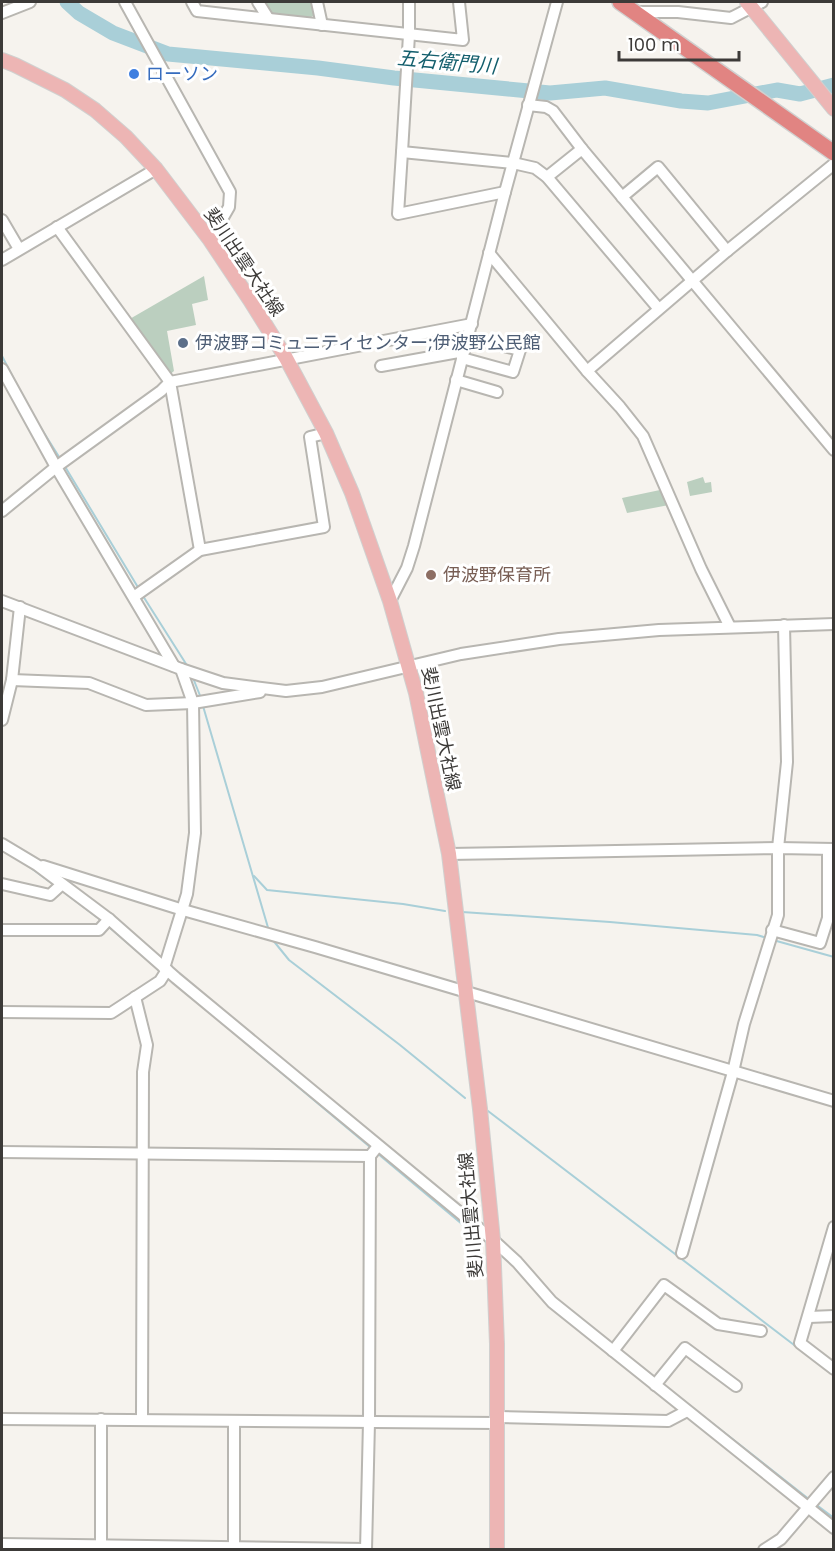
<svg xmlns="http://www.w3.org/2000/svg" width="835" height="1551" font-family="Poppins,'Noto Sans JP',sans-serif">
  <style>
    .green { fill: #bbcfbf }
    .lines { fill: none; stroke-linecap: round; stroke-linejoin: round }
    .stream { stroke: #a9cfd8; stroke-width: 2 }
    .river { stroke: #a9cfd8; stroke-width: 15 }
    .minor-casing { stroke: #b8b6b1; stroke-width: 14 }
    .major-casing { stroke: #d0d0cf; stroke-width: 16 }
    .highway-casing { stroke: #d0d0cf; stroke-width: 18 }
    .minor { stroke: #fff; stroke-width: 10 }
    .major { stroke: #edb5b4; stroke-width: 14 }
    .highway { stroke: #e18482; stroke-width: 15 }
    .shop-dot { fill: #3f7fe0; stroke: #fff; stroke-width: 2 }
    .service-dot { fill: #5c6f8a; stroke: #fff; stroke-width: 2 }
    .education-dot { fill: #8d6e63; stroke: #fff; stroke-width: 2 }
    .labels { text-anchor: middle; stroke-width: 6; stroke-linejoin: round; paint-order: stroke }
    .shop-label { font-size: 18px; fill: #366cbe; stroke: #fff; text-anchor: start }
    .street-label { font-size: 18px; fill: #3c3a38; stroke: #fff }
    .service-label { font-size: 18px; fill: #4e5e75; stroke: #fff; text-anchor: start }
    .education-label { font-size: 18px; fill: #785e54; stroke: #fff; text-anchor: start }
    .water-label { font-size: 20px; font-style: italic; fill: #145f6d; stroke: #fff }
  </style>
  <rect width="100%" height="100%" fill="#f6f3ee"/>
  <g class="green">
    <path d="M264 2H312L315 15 311 17 271 15Z"/>
    <path d="M204 276 208 300 192 304 196 325 167 331 174 371 168 376 128 320Z"/>
    <path d="M703 477 705 483 711 482 712 492 690 496 687 482Z"/>
    <path d="M660 490 669 505 627 513 622 498Z"/>
  </g>
  <g class="lines">
    <g class="stream">
      <path d="M2 356 20 391"/>
      <path d="M39 425 61 460"/>
      <path d="M64 465 139 589"/>
      <path d="M143 596 188 667"/>
      <path d="M193 678 201 698"/>
      <path d="M203 706 269 931"/>
      <path d="M27 865 54 885"/>
      <path d="M254 876 267 890 403 904 445 911"/>
      <path d="M61 890 102 921"/>
      <path d="M462 912 610 922 757 935 767 938"/>
      <path d="M109 927 159 970"/>
      <path d="M272 939 289 960 400 1045 465 1098"/>
      <path d="M773 940 834 957"/>
      <path d="M216 1018 370 1147"/>
      <path d="M488 1111 798 1348"/>
      <path d="M377 1153 481 1240"/>
      <path d="M633 1360 657 1379"/>
      <path d="M661 1383 810 1500"/>
      <path d="M814 1503 834 1518"/>
      <path d="M2 1549 13 1550"/>
    </g>
    <path class="river" d="M67 2 79 13 113 33 168 54 318 68 394 78 550 93 605 88 681 101 708 103 777 90 800 94 834 85"/>
    <defs>
      <g id="minor">
        <path d="M125 2 230 192 229 207 210 240"/>
        <path d="M192 2 197 11 463 40 459 2"/>
        <path d="M258 2 268 18"/>
        <path d="M317 2 322 25"/>
        <path d="M409 2V35L402 152 513 163 535 168 547 177 658 308"/>
        <path d="M635 12H678L731 18 762 2"/>
        <path d="M2 13 30 2"/>
        <path d="M528 105 546 107 553 111 582 149"/>
        <path d="M402 152 398 214 505 192"/>
        <path d="M547 177 582 149 834 450"/>
        <path d="M2 220 19 249"/>
        <path d="M57 227 170 382 200 550"/>
        <path d="M727 251 834 164"/>
        <path d="M489 253 587 371 620 407 643 436 701 569 730 627"/>
        <path d="M2 260 156 169"/>
        <path d="M462 358 513 372 520 350 468 337"/>
        <path d="M381 366 464 351"/>
        <path d="M2 369 56 467 174 666"/>
        <path d="M587 371 727 251 658 167 622 197"/>
        <path d="M456 380 497 392"/>
        <path d="M2 511 56 467 161 391 170 382 472 324"/>
        <path d="M135 596 200 550 324 527 310 437 326 433"/>
        <path d="M2 601 181 669 223 683 286 691 322 687 461 654 559 639 659 630 834 624"/>
        <path d="M390 601 407 568 414 546 505 192 557 2"/>
        <path d="M12 680 89 683 146 705 193 703 260 692"/>
        <path d="M2 720 12 680 20 607"/>
        <path d="M2 844 37 865 109 919 176 978 493 1240 517 1262 552 1302 834 1528"/>
        <path d="M449 854 778 848 834 849"/>
        <path d="M43 866 183 910 315 947 834 1101"/>
        <path d="M2 884 50 895 61 885"/>
        <path d="M2 930H99L109 919"/>
        <path d="M772 930 820 943 828 918V849"/>
        <path d="M164 968 187 894 195 833 193 703 181 669"/>
        <path d="M135 997 147 1045 143 1072 142 1419"/>
        <path d="M2 1012 111 1013 160 981 167 970"/>
        <path d="M2 1152 370 1156"/>
        <path d="M834 1227 800 1343 834 1369"/>
        <path d="M682 1253 733 1072 744 1024 778 915V848L787 762 784 625"/>
        <path d="M809 1317 834 1316"/>
        <path d="M613 1351 664 1285 718 1324 761 1331"/>
        <path d="M655 1385 685 1348 736 1386"/>
        <path d="M498 1417 668 1421 687 1411"/>
        <path d="M2 1419 497 1423"/>
        <path d="M234 1421V1550"/>
        <path d="M2 1544 366 1549"/>
        <path d="M101 1550V1419"/>
        <path d="M366 1550 369 1422 370 1156 378 1146"/>
        <path d="M764 1550 781 1539 834 1477"/>
      </g>
      <g id="major">
        <path d="M747 2 834 109"/>
        <path d="M2 60 15 65 65 90 95 110 126 137 156 169 210 240 250 300 286 358 326 433 352 493 390 601 416 693 449 854 480 1109 493 1240 497 1344V1550"/>
      </g>
      <path id="highway" d="M620 2 834 153"/>
    </defs>
    <use href="#minor" class="minor-casing"/>
    <use href="#major" class="major-casing"/>
    <use href="#highway" class="highway-casing"/>
    <use href="#minor" class="minor"/>
    <use href="#major" class="major"/>
    <use href="#highway" class="highway"/>
  </g>
  <circle class="shop-dot" cx="134" cy="74" r="6"/>
  <circle class="service-dot" cx="183" cy="343" r="6"/>
  <circle class="education-dot" cx="431" cy="575" r="6"/>
  <g class="labels">
    <g class="shop-label">
      <text x="146" y="80">ローソン</text>
    </g>
    <g class="street-label">
      <text transform="translate(244 262) rotate(56)" y="6">斐川出雲大社線</text>
      <text transform="translate(441 729) rotate(78)" y="6">斐川出雲大社線</text>
      <text transform="translate(471 1215) rotate(-95)" y="6">斐川出雲大社線</text>
    </g>
    <g class="service-label">
      <text x="195" y="349">伊波野コミュニティセンター;伊波野公民館</text>
    </g>
    <g class="education-label">
      <text x="443" y="581">伊波野保育所</text>
    </g>
    <g class="water-label">
      <text transform="translate(447 62) rotate(5)" y="7">五右衛門川</text>
    </g>
  </g>
  <rect width="835" height="1551" fill="none" stroke="#3c3a38" stroke-width="6"/>
  <path d="M619 51v9h120v-9" fill="none" stroke="#3c3a38" stroke-width="3"/>
  <text x="628" y="51" font-size="18" fill="#3c3a38" stroke="#ffffff" stroke-width="4.5" paint-order="stroke">100 m</text>
</svg>
